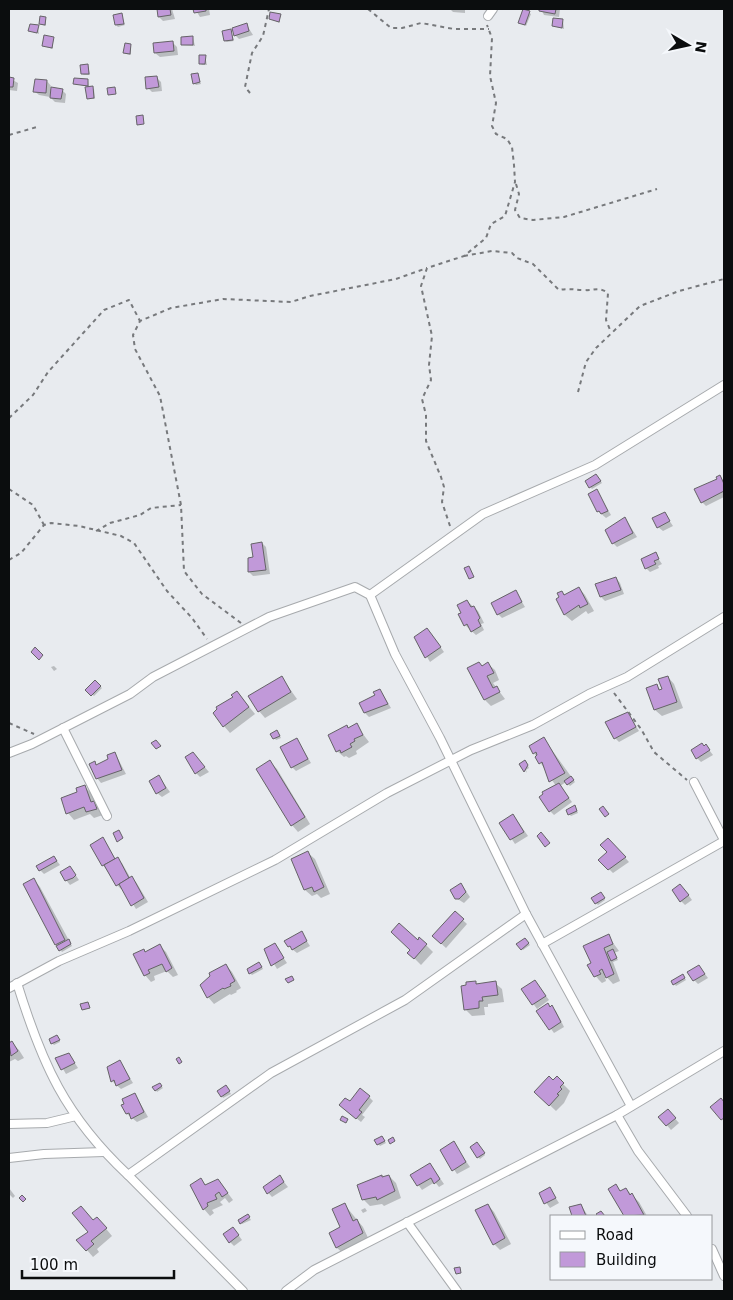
<svg xmlns="http://www.w3.org/2000/svg" width="733" height="1300" font-family="'DejaVu Sans',sans-serif">
  <style>
    .shadow { fill: #0003 }
    .building { fill: #c199d9; stroke: #656367 }
    .lines { fill: none; stroke-linecap: round; stroke-linejoin: round }
    .minor-casing { stroke: #a7aaad; stroke-width: 10 }
    .path { stroke: #77797c; stroke-width: 2; stroke-dasharray: 4 4; stroke-linecap: butt }
    .minor { stroke: #fff; stroke-width: 8 }
  </style>
  <rect width="100%" height="100%" fill="#e8ebef"/>
  <g class="shadow">
    <path d="M158 9H172L175 19 163 21 159 17Z"/>
    <path d="M195 9H209L210 15 200 17Z"/>
    <path d="M450 9H465V13L453 12Z"/>
    <path d="M541 9H560L559 17 544 15Z"/>
    <path d="M524 10 531 14 526 26 519 22Z"/>
    <path d="M121 15 125 25 118 27 116 25Z"/>
    <path d="M280 15V23L271 19Z"/>
    <path d="M46 19V26L42 25 40 24Z"/>
    <path d="M563 21 564 29 553 26Z"/>
    <path d="M246 24 253 35 239 39 235 35Z"/>
    <path d="M38 27 39 34 30 31Z"/>
    <path d="M231 31 234 41 227 42 225 41Z"/>
    <path d="M53 38V49L43 46Z"/>
    <path d="M193 38 195 46 182 45Z"/>
    <path d="M172 42 177 47 178 55 160 57 155 53Z"/>
    <path d="M131 45V55L126 54 124 53Z"/>
    <path d="M205 56 207 65H202L200 63Z"/>
    <path d="M88 65 90 75H84L82 74Z"/>
    <path d="M198 74 201 84 196 85 194 83Z"/>
    <path d="M9 78 18 83 17 91 9 90Z"/>
    <path d="M157 78 161 82 162 91 152 92 148 88Z"/>
    <path d="M88 80 89 88 94 89 95 99 88 98 86 86 74 84Z"/>
    <path d="M47 81 51 86 50 89 62 90 66 94 65 103 55 102 50 97 39 95 34 91Z"/>
    <path d="M720 476 724 481V497L706 506 702 502Z"/>
    <path d="M598 477 602 483 592 489 586 482Z"/>
    <path d="M597 491 611 515 606 518 598 511Z"/>
    <path d="M664 513 673 526 663 531 658 527Z"/>
    <path d="M625 518 637 537 617 547 613 543Z"/>
    <path d="M262 543 266 547 270 574 253 576 249 572Z"/>
    <path d="M655 554 662 564 658 566 659 568 650 572 646 568Z"/>
    <path d="M616 578 620 583 624 594 605 601 601 597Z"/>
    <path d="M579 588 585 595 594 611 588 614 586 611 572 621 565 615 558 599 562 592 565 595Z"/>
    <path d="M516 592 525 607 502 618 498 614Z"/>
    <path d="M467 601 478 611 484 623 481 624 484 630 476 635 465 625 460 615Z"/>
    <path d="M431 634 444 652 430 662 416 638Z"/>
    <path d="M479 663 483 667 488 664 495 670 499 680 493 683 505 699 491 706 485 700Z"/>
    <path d="M54 666 57 669 54 671 51 667Z"/>
    <path d="M668 677 674 684 683 708 662 716 655 710 647 689 656 685 661 690 663 689Z"/>
    <path d="M282 678 297 699 265 718 259 711Z"/>
    <path d="M95 682 102 688 94 696 87 690Z"/>
    <path d="M380 690 391 708 369 717 365 713Z"/>
    <path d="M237 692 255 714 230 733 224 726Z"/>
    <path d="M628 714 639 731 619 742 615 738Z"/>
    <path d="M356 725 369 742 356 751 357 754 349 758 346 756 344 757 337 751 349 729Z"/>
    <path d="M272 734H279L281 738 276 740Z"/>
    <path d="M544 739 575 782 570 786 566 782 560 786 572 802 554 815 550 811 556 786 534 753Z"/>
    <path d="M297 740 311 763 296 771 292 767Z"/>
    <path d="M706 746 713 755 701 762 697 758Z"/>
    <path d="M115 753 126 774 101 783 97 778 94 763 97 766 110 760Z"/>
    <path d="M197 758 209 772 200 777 196 773Z"/>
    <path d="M270 762 277 769 310 824 298 832 292 825Z"/>
    <path d="M527 764 529 768 526 770 527 773 521 765Z"/>
    <path d="M159 777 170 792 162 797 157 793Z"/>
    <path d="M84 786 91 793 103 815 94 818 90 814 74 820 68 813Z"/>
    <path d="M576 808 578 813 571 816 569 814Z"/>
    <path d="M513 815 528 836 515 844 501 823Z"/>
    <path d="M103 839 116 860 122 863 131 879 136 882 148 902 136 909 123 888 121 889 117 885 103 865Z"/>
    <path d="M608 839 629 862 613 873 600 860 608 852Z"/>
    <path d="M308 853 315 859 330 894 321 898 317 894 312 896 305 890 292 860Z"/>
    <path d="M54 857 60 865 44 874 40 870Z"/>
    <path d="M70 867 79 880 70 885 66 880Z"/>
    <path d="M34 880 40 887 72 946 62 952 56 944Z"/>
    <path d="M461 884 470 897 464 903 456 898Z"/>
    <path d="M684 889 692 900 685 905 681 901Z"/>
    <path d="M602 895 605 900 598 905 596 903Z"/>
    <path d="M455 913 467 924 446 948 433 936Z"/>
    <path d="M301 932 310 946 297 953 292 949Z"/>
    <path d="M608 936 619 951 614 953 618 960 613 962 620 981 613 984 604 974 606 981 602 983 599 980 588 966 593 964Z"/>
    <path d="M420 939 433 952 421 965 409 953Z"/>
    <path d="M525 939 530 945 523 950 518 944Z"/>
    <path d="M274 944 287 963 277 969 266 950Z"/>
    <path d="M160 946 166 952 178 975 173 977 167 971 154 976 155 980 151 982 145 975 146 953Z"/>
    <path d="M226 965 232 972 241 988 236 991 237 992 231 995 230 994 214 1004 208 997Z"/>
    <path d="M261 965 263 969 252 975 250 973Z"/>
    <path d="M699 966 708 978 698 984 694 980Z"/>
    <path d="M684 977 686 980 676 986 672 981Z"/>
    <path d="M535 981 549 1000 537 1009 523 989Z"/>
    <path d="M475 982 478 985 495 983 502 989 504 1002 488 1004V1007H484L485 1015 472 1016 466 1010Z"/>
    <path d="M548 1005 556 1011 564 1027 554 1033 538 1011Z"/>
    <path d="M59 1039 60 1042 54 1045 52 1043Z"/>
    <path d="M9 1040 19 1050 24 1058 18 1061 15 1059 9 1062Z"/>
    <path d="M69 1054 78 1068 66 1074 57 1059Z"/>
    <path d="M120 1062 133 1083 121 1089 112 1081Z"/>
    <path d="M557 1078 570 1091 564 1103 556 1111 536 1092Z"/>
    <path d="M161 1086 163 1088 157 1092 156 1090Z"/>
    <path d="M227 1088 231 1094 223 1098 222 1096Z"/>
    <path d="M135 1094 148 1117 137 1122 127 1114 126 1104Z"/>
    <path d="M369 1097 373 1101 362 1115 365 1117 361 1122 345 1109Z"/>
    <path d="M672 1115 679 1123 671 1130 660 1117Z"/>
    <path d="M382 1137 386 1143 380 1146 376 1141Z"/>
    <path d="M453 1143 470 1167 457 1174 441 1150Z"/>
    <path d="M479 1146 485 1155 480 1159 478 1157Z"/>
    <path d="M430 1164 444 1184 439 1187 435 1182 422 1190 412 1176Z"/>
    <path d="M389 1176 396 1183 401 1198 384 1206 382 1204 370 1206 363 1199Z"/>
    <path d="M280 1177 288 1187 272 1197 264 1188Z"/>
    <path d="M200 1180 206 1185 218 1180 233 1200 229 1203 225 1198 220 1202 223 1205 212 1210 214 1213 210 1216 204 1209Z"/>
    <path d="M616 1186 621 1192 626 1189 639 1202 647 1216H626L610 1190Z"/>
    <path d="M9 1188 15 1196 13 1198 9 1194Z"/>
    <path d="M550 1189 559 1203 550 1208 540 1194Z"/>
    <path d="M344 1204 363 1227 369 1240 344 1254 337 1248 330 1233 342 1228Z"/>
    <path d="M488 1205 494 1212 511 1244 500 1250 494 1244Z"/>
    <path d="M581 1205 588 1216H574L571 1208Z"/>
    <path d="M365 1208 367 1211 363 1213 361 1210Z"/>
    <path d="M249 1217 251 1220 242 1224 241 1223Z"/>
    <path d="M94 1221 103 1225 112 1236 97 1249 99 1252 93 1257 87 1250Z"/>
    <path d="M237 1233 242 1240 234 1246 230 1242Z"/>
  </g>
  <g class="building">
    <path d="M157 9H170L171 15 158 17Z"/>
    <path d="M193 9H206V11L194 13Z"/>
    <path d="M523 9 530 11 525 25 518 23Z"/>
    <path d="M539 9H556L555 14 539 11Z"/>
    <path d="M270 12 281 14 279 22 269 19Z"/>
    <path d="M122 13 124 24 115 25 113 15Z"/>
    <path d="M40 16 46 17 45 25 39 24Z"/>
    <path d="M553 18 563 19 562 28 552 26Z"/>
    <path d="M247 23 249 31 234 36 232 28Z"/>
    <path d="M30 24 39 25 37 33 28 31Z"/>
    <path d="M231 29 233 40 224 41 222 31Z"/>
    <path d="M44 35 54 37 52 48 42 46Z"/>
    <path d="M193 36V45H181V37Z"/>
    <path d="M173 41 174 51 154 53 153 43Z"/>
    <path d="M125 43 131 44 130 54 123 53Z"/>
    <path d="M199 55H206L205 64H199Z"/>
    <path d="M88 64 89 74H81L80 65Z"/>
    <path d="M198 73 200 82 193 84 191 74Z"/>
    <path d="M157 76 159 87 146 89 145 77Z"/>
    <path d="M9 77 14 78 13 87H9Z"/>
    <path d="M74 78 88 79V86L73 84Z"/>
    <path d="M35 79 47 80 46 93 33 92Z"/>
    <path d="M93 86 94 98 87 99 85 87Z"/>
    <path d="M51 87 63 89 61 99 50 98Z"/>
    <path d="M115 87 116 94 108 95 107 88Z"/>
    <path d="M143 115 144 124 137 125 136 116Z"/>
    <path d="M596 474 601 481 589 488 585 481Z"/>
    <path d="M720 475 724 484V491L701 503 694 489 717 479 716 477Z"/>
    <path d="M597 489 608 511 601 514 599 511 597 512 588 494Z"/>
    <path d="M665 512 670 521 657 528 652 518Z"/>
    <path d="M625 517 633 533 612 544 605 530Z"/>
    <path d="M262 542 266 570 248 572V558L253 557 251 544Z"/>
    <path d="M656 552 659 559 654 561 656 564 645 569 641 559Z"/>
    <path d="M469 566 474 577 469 579 464 568Z"/>
    <path d="M616 577 621 590 600 597 595 584Z"/>
    <path d="M579 587 588 604 580 608 579 605 564 615 556 599 559 597 557 593 562 591 564 595Z"/>
    <path d="M516 590 522 602 497 615 491 603Z"/>
    <path d="M467 600 471 607 474 606 480 618 478 620 481 626 471 632 467 624 464 626 458 614 461 613 457 605Z"/>
    <path d="M427 628 441 647 425 658 414 637Z"/>
    <path d="M35 647 43 655 39 660 31 652Z"/>
    <path d="M479 662 482 666 488 662 494 673 487 676 493 688 497 686 500 692 484 700 467 668Z"/>
    <path d="M282 676 291 692 258 712 248 696Z"/>
    <path d="M668 676 677 702 654 710 646 688 657 684 659 690 662 689 658 679Z"/>
    <path d="M95 680 101 686 91 696 85 690Z"/>
    <path d="M380 689 388 704 364 713 359 703 375 695 373 692Z"/>
    <path d="M237 691 249 707 223 727 213 713 217 709 216 707 233 697 231 695Z"/>
    <path d="M628 712 636 727 614 739 605 722Z"/>
    <path d="M357 723 363 735 354 739 355 741 350 744 352 747 341 753 340 750 336 752 328 735 347 725 348 728Z"/>
    <path d="M277 730 280 736 273 739 270 734Z"/>
    <path d="M544 737 565 773 549 782 542 762 539 764 535 757 537 755 536 752 533 754 529 746Z"/>
    <path d="M297 738 308 759 291 768 280 747Z"/>
    <path d="M156 740 161 746 156 749 151 743Z"/>
    <path d="M702 743 704 746 706 744 710 750 696 759 691 750Z"/>
    <path d="M115 752 122 770 96 779 89 764 95 761 96 765 108 759 107 755Z"/>
    <path d="M193 752 205 767 195 774 185 757Z"/>
    <path d="M270 760 305 817 291 826 256 769Z"/>
    <path d="M525 760 528 765 524 772 519 764Z"/>
    <path d="M159 775 166 788 156 794 149 781Z"/>
    <path d="M571 776 574 780 567 785 564 781Z"/>
    <path d="M559 783 569 798 549 812 539 797 543 794 542 792Z"/>
    <path d="M85 785 91 802 94 801 97 809 86 812 84 807 66 814 61 798 77 792 76 788Z"/>
    <path d="M575 805 577 811 568 815 566 810Z"/>
    <path d="M603 806 609 814 605 817 599 809Z"/>
    <path d="M513 814 524 832 510 840 499 823Z"/>
    <path d="M119 830 123 838 117 842 113 833Z"/>
    <path d="M541 832 550 843 545 847 537 836Z"/>
    <path d="M103 837 115 859 102 866 90 845Z"/>
    <path d="M608 838 626 857 608 870 598 860 607 852 600 845Z"/>
    <path d="M308 851 324 887 314 892 312 887 304 890 291 859Z"/>
    <path d="M54 856 57 861 39 871 36 866Z"/>
    <path d="M118 857 129 878 116 886 104 865Z"/>
    <path d="M70 866 76 875 73 878 65 881 60 872Z"/>
    <path d="M132 876 144 898 131 906 119 884Z"/>
    <path d="M34 878 65 940 55 945 23 884Z"/>
    <path d="M461 883 466 892 459 899H455L450 890Z"/>
    <path d="M680 884 689 895 680 902 672 890Z"/>
    <path d="M601 892 605 898 595 904 591 898Z"/>
    <path d="M455 911 464 919 441 944 432 936Z"/>
    <path d="M399 923 418 940 419 937 427 944 414 959 407 953 410 950 391 932Z"/>
    <path d="M302 931 307 941 292 950 290 946 288 947 284 941Z"/>
    <path d="M609 934 613 944 604 948 614 974 606 978 602 969 599 971 601 974 594 977 587 965 591 963 583 946Z"/>
    <path d="M525 938 529 943 521 950 516 944Z"/>
    <path d="M69 939 71 944 59 951 56 946Z"/>
    <path d="M275 943 284 958 271 966 264 949Z"/>
    <path d="M160 944 172 968 166 972 162 964 148 970 150 973 144 976 133 954 144 949 145 952Z"/>
    <path d="M613 949 617 958 611 961 607 952Z"/>
    <path d="M259 962 262 967 249 974 247 969Z"/>
    <path d="M226 964 235 981 230 984 231 986 224 989 223 988 207 998 200 985 210 976 209 973Z"/>
    <path d="M699 965 705 974 693 981 687 972Z"/>
    <path d="M683 974 685 978 673 985 671 981Z"/>
    <path d="M292 976 294 980 288 983 285 979Z"/>
    <path d="M535 980 546 996 532 1005 521 989Z"/>
    <path d="M476 981V984L496 981 498 995 482 997 483 1001H479V1008L464 1010 461 986 466 985V982Z"/>
    <path d="M88 1002 90 1008 82 1010 80 1004Z"/>
    <path d="M548 1003 550 1007 552 1005 561 1022 549 1030 536 1011Z"/>
    <path d="M57 1035 60 1040 51 1044 49 1039Z"/>
    <path d="M12 1041 18 1051 11 1056 9 1043Z"/>
    <path d="M69 1053 75 1063 61 1070 55 1058Z"/>
    <path d="M179 1057 182 1062 179 1064 176 1059Z"/>
    <path d="M120 1060 130 1079 116 1086 114 1080 111 1082 107 1067Z"/>
    <path d="M549 1076 553 1080 557 1076 564 1083 560 1087 562 1089 557 1094 559 1095 549 1106 534 1092Z"/>
    <path d="M160 1083 162 1086 155 1091 152 1087Z"/>
    <path d="M226 1085 230 1091 221 1097 217 1091Z"/>
    <path d="M360 1088 370 1096 359 1110 362 1112 356 1119 339 1105 345 1098 350 1101Z"/>
    <path d="M135 1093 144 1112 131 1119 129 1113 126 1114 121 1105 124 1104 122 1099Z"/>
    <path d="M721 1098 724 1102V1118L721 1120 710 1107Z"/>
    <path d="M668 1109 676 1118 666 1126 658 1117Z"/>
    <path d="M342 1116 348 1119 346 1123 340 1120Z"/>
    <path d="M382 1136 385 1141 377 1145 374 1140Z"/>
    <path d="M393 1137 395 1141 390 1144 388 1140Z"/>
    <path d="M454 1141 466 1162 452 1171 440 1150Z"/>
    <path d="M477 1142 485 1153 477 1158 470 1147Z"/>
    <path d="M430 1163 440 1179 434 1184 431 1178 417 1186 410 1175Z"/>
    <path d="M280 1175 284 1182 267 1194 263 1187Z"/>
    <path d="M382 1175V1177L389 1175 395 1191 377 1200 376 1197 362 1200 357 1185Z"/>
    <path d="M201 1178 205 1185 218 1179 228 1193 222 1197 219 1192 215 1195 217 1199 207 1203 208 1206 203 1210 190 1185Z"/>
    <path d="M616 1184 620 1191 626 1188 630 1195 632 1193 644 1215 624 1216 608 1189Z"/>
    <path d="M550 1187 556 1198 544 1204 539 1193Z"/>
    <path d="M22 1195 26 1199 23 1202 19 1198Z"/>
    <path d="M345 1203 353 1221 357 1219 363 1233 336 1248 329 1233 340 1227 332 1209Z"/>
    <path d="M488 1204 505 1238 493 1245 475 1210Z"/>
    <path d="M581 1204 586 1216H572L569 1207Z"/>
    <path d="M81 1206 93 1220 97 1217 107 1228 91 1241 94 1244 86 1251 76 1240 88 1232 72 1213Z"/>
    <path d="M601 1211 605 1216H598L596 1214Z"/>
    <path d="M248 1214 250 1217 240 1224 238 1220Z"/>
    <path d="M233 1227 239 1235 229 1243 223 1234Z"/>
    <path d="M460 1267 461 1273 456 1274 454 1268Z"/>
  </g>
  <g class="lines">
    <defs>
      <g id="minor">
        <path d="M488 16 493 9"/>
        <path d="M370 595 483 514 595 465 724 385"/>
        <path d="M63 728 107 816"/>
        <path d="M9 753 32 744 130 694 153 677 269 617 355 587 370 595 395 654 440 738 526 914 631 1106"/>
        <path d="M694 782 724 840"/>
        <path d="M542 944 724 841"/>
        <path d="M17 983C42 1064 65 1116 128 1175"/>
        <path d="M9 988 59 961 129 931 275 860 387 793 471 750 533 725 589 694 627 677 724 617"/>
        <path d="M617 1115 638 1151 687 1216"/>
        <path d="M9 1124 47 1123 76 1116"/>
        <path d="M9 1158 44 1154 104 1152"/>
        <path d="M407 1222 457 1291"/>
        <path d="M712 1249 724 1276"/>
        <path d="M243 1291 128 1175 271 1073 405 1000 526 914"/>
        <path d="M286 1291 314 1270 617 1115 724 1051"/>
      </g>
    </defs>
    <use href="#minor" class="minor-casing"/>
    <g class="path">
      <path d="M368 9 391 28H402L421 23 454 29H489"/>
      <path d="M250 93 245 87 252 53 263 36 269 9"/>
      <path d="M9 135 37 127"/>
      <path d="M516 184 519 194 515 210 520 218 533 220 564 217 657 189"/>
      <path d="M464 256 492 251 512 253 517 258 533 264 559 290C569 288 575 290 584 290 595 291 598 286 608 293L606 320 611 332"/>
      <path d="M578 392 586 362 596 348 640 306 679 291 724 279"/>
      <path d="M9 418 33 395 48 372 104 310 129 300 140 321"/>
      <path d="M9 489 33 505 44 525"/>
      <path d="M450 526 442 502 444 487 441 477 426 441V415L422 399 431 380 429 365 432 336 421 286 427 268 464 256 486 238 491 224 505 216 515 182 514 165 512 147 507 139 496 134 492 126 496 103 490 76 492 38 487 25"/>
      <path d="M96 531 110 523 140 515 151 508 181 505"/>
      <path d="M9 560 21 553 44 525 51 523 79 526 121 536 134 543 167 591 192 618 207 639"/>
      <path d="M241 623 202 594 184 571 181 505 160 396 135 349 133 335 140 321 171 308 223 299 291 302 310 296 396 279 427 268"/>
      <path d="M614 693 641 729 654 752 687 780"/>
      <path d="M9 723 34 734"/>
    </g>
    <use href="#minor" class="minor"/>
  </g>
  <rect width="733" height="1300" fill="none" stroke="#0b0d0e" stroke-width="20"/>
  <rect x="550" y="1215" width="162" height="65" fill="#f5f8fc" stroke="#979a9d"/>
  <rect x="560" y="1231" width="25" height="8" fill="#ffffff" stroke="#979a9d"/>
  <text x="596" y="1240" font-size="15" fill="#0b0d0e">Road</text>
  <rect x="560" y="1252" width="25" height="15" fill="#c199d9" stroke="#979a9d"/>
  <text x="596" y="1265" font-size="15" fill="#0b0d0e">Building</text>
  <g transform="translate(688 45) rotate(99)" stroke="#f5f8fc" stroke-width="4" paint-order="stroke">
  <path d="M0-4L9 19L0 12L-9 19Z" fill="#0b0d0e"/>
  <text y="-8" font-size="14" font-weight="bold" text-anchor="middle" fill="#0b0d0e">N</text>
  </g>
  <path d="M22 1270v8h152v-8" fill="none" stroke="#0b0d0e" stroke-width="2.5"/>
  <text x="30" y="1270" font-size="15" fill="#0b0d0e" stroke="#f5f8fc" stroke-width="4" paint-order="stroke">100 m</text>
</svg>
